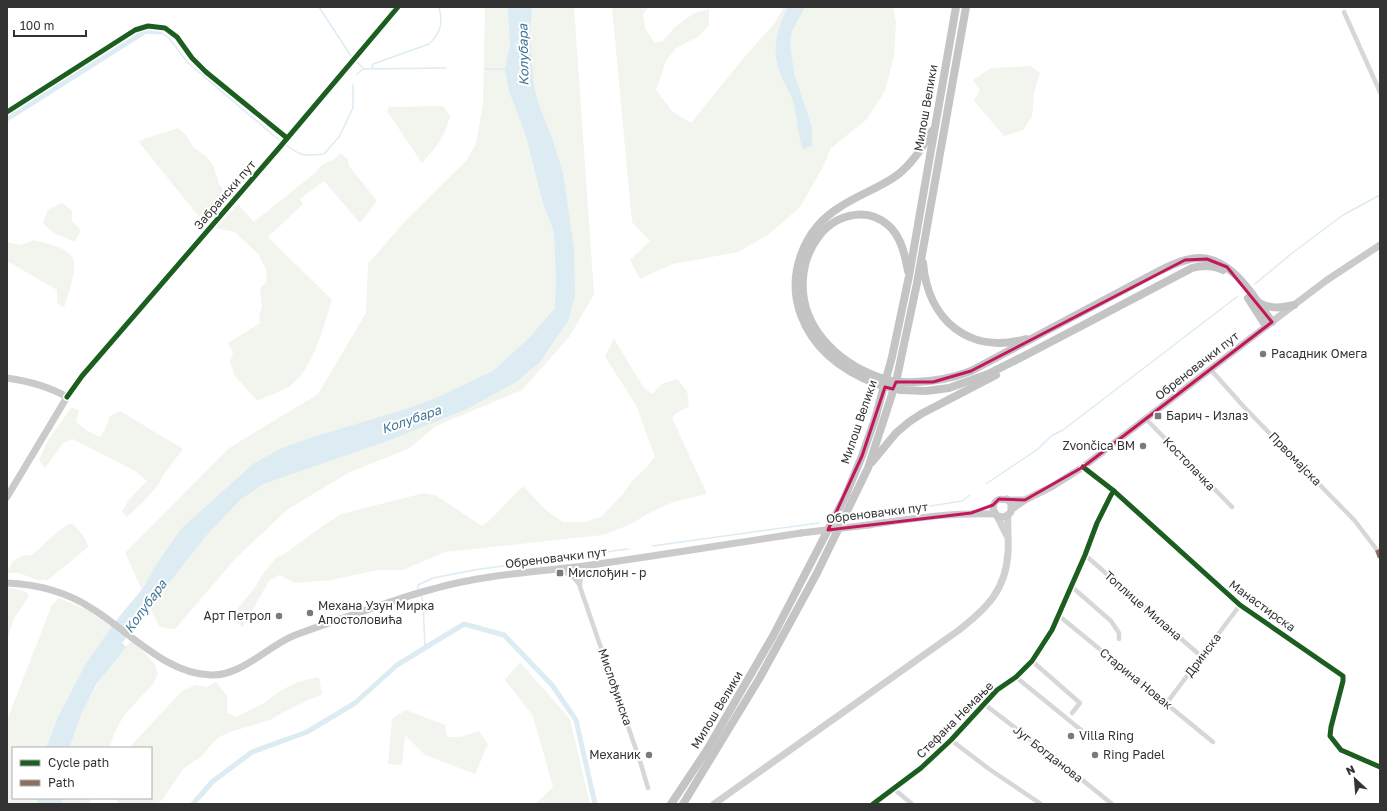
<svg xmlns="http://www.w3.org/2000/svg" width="1387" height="811" font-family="'Golos Text',sans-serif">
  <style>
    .green { fill: #f1f5ed }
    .water { fill: #ddebf3 }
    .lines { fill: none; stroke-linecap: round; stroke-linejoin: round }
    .stream { stroke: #ddebf3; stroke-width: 1.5 }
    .canal { stroke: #ddebf3; stroke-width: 5 }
    .minor { stroke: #d7d7d7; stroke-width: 4.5 }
    .secondary { stroke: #d0d0d0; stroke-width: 7 }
    .primary { stroke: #cacaca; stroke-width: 7 }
    .motorway { stroke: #c4c4c4; stroke-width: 8 }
    .primary-bridge { stroke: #cacaca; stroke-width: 7 }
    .motorway-bridge { stroke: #c4c4c4; stroke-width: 8 }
    .quiet { stroke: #8d6e63; stroke-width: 4; stroke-dasharray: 8 4; stroke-linecap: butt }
    .cycleway-casing { stroke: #fff; stroke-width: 8 }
    .cycleway { stroke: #1b5e20; stroke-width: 5 }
    .marked { fill: none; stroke: #c2185b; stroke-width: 3; stroke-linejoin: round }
    .poi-dot { fill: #7a7a7a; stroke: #fff; stroke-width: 1.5 }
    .labels { text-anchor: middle; stroke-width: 4; stroke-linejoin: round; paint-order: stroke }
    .street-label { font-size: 12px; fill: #333; stroke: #fff }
    .poi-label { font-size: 12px; fill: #333; stroke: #fff; text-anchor: start }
    .water-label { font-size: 13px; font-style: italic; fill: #3f7597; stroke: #fff }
  </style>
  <rect width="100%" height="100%" fill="#fff"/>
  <g class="green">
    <path d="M485 7H574L594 294 570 336 522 390 436 426 410 448 348 473 287 510 236 558 175 629 159 627 125 553 229 448 318 394 366 313 368 264 406 220 466 161 476 144 483 103Z"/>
    <path d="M612 7H649L643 14 645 28 655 43 663 41 674 28 694 13 709 9V25L699 36 676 48 666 61 656 90 672 111 691 123 746 55 774 24 784 7H893L896 23 894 56 885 91 866 120 831 148 823 167 800 207 769 234 738 252 673 264 640 279 630 260 650 241 632 222Z"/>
    <path d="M1031 66 1040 73 1034 93 1032 116 1023 130 1004 136 974 101 980 90 973 80 991 68Z"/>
    <path d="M443 106 450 116C445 136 436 148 422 163L387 111 389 107Z"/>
    <path d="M178 128 186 135 194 148 206 156 213 165 219 184 229 197 204 223 138 141Z"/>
    <path d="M341 153 348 159 349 166 377 201 360 223 324 181 300 199 303 204 268 237 332 300C324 324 313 370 291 385 281 392 268 396 257 401L235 376 230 362 233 353 228 343 260 323 259 316 262 307 260 289 266 282 267 272 259 255 235 232 215 228 238 204 254 222 315 173 322 165 333 160Z"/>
    <path d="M62 203 72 211V221L81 230 75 242 54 233 43 223 48 210Z"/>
    <path d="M33 240C45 243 62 246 71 255 80 264 67 297 64 308L57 303V290L7 261V242L21 245Z"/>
    <path d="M614 339 644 388 652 394 662 384 677 379 687 391 689 407 676 413 672 418 707 494 673 502 653 511 629 525 603 535 445 552 403 570H378L331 580 295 583 279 575 269 581 253 609 247 617 243 627 234 621 238 608 253 590 265 571 277 557 286 553 320 528 341 514 353 511 424 493 437 496 482 526 490 520 523 486 548 512 563 522H586L602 516 622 495 632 481 646 468 655 457 636 405 605 357 608 350Z"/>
    <path d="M72 407 79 411 76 422 87 431 100 437 105 430 110 416 120 411 183 449 164 474 158 485 145 500 127 517 122 512 128 501 147 481 135 471 73 439 63 443 45 468 39 460 48 440Z"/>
    <path d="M69 524H73C79 531 86 537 88 547L48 580H38L19 573H7L12 562 22 556 32 555 62 528Z"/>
    <path d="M7 588C15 589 25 589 29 596L13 620 7 641Z"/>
    <path d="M59 598 89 611 112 627 86 663 58 717 46 748H13V798H38L37 804H7V720L52 605Z"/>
    <path d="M130 642H133L136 644 154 663 158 673 153 684 124 715 114 734 109 748H69C82 705 101 675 130 642Z"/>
    <path d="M520 662 570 719 590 804H535L553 787 533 716 505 680Z"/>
    <path d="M319 677 322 694 289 709 270 720 233 731 219 737 210 746 202 756 184 768 162 800 156 804H117V798H151V748H129L181 692 195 685 207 687 216 682 227 696V712L236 717 262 704 280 691 293 684 305 680Z"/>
    <path d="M406 710 445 725 447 737H461L479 731 488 744 475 774 425 755 405 735 402 765 388 764 392 719Z"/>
    <path d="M62 798H91L89 804H62Z"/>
  </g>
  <g class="water">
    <path d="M508 7H532L530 35 533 78 537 100 553 141 563 173 574 248 575 296 568 321 540 362 516 382 467 409 390 440 263 484 240 500 205 537 122 643 126 647 96 685 81 715 69 748H46L58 717 86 663 118 618 144 587 154 568 181 529 253 464 282 448 313 437 403 410 436 398 493 371 530 337 555 308 556 278 554 232 542 200 526 136 509 91 505 69 510 46Z"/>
    <path d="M788 7H805L792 31 790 43 794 73 812 127V145L803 150C798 135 797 117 793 101 789 89 781 79 778 67 772 46 778 26 788 7Z"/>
    <path d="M38 798H62V804H37Z"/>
  </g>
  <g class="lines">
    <g class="stream">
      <path d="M319 7 351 56"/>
      <path d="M160 32 169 38 188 63 279 140"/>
      <path d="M357 62 363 68"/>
      <path d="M372 68 373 64 429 44C441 33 443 23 439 7"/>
      <path d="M486 69H506"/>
      <path d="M357 74 363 69 446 68"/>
      <path d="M286 145C302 157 305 156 324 154L339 137 353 108V85"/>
      <path d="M1255 284 1291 254 1343 215 1380 195"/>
      <path d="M986 484 1038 449 1051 436 1063 430 1238 296"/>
      <path d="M848 519 962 501 970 495"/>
      <path d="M652 546 819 523"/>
      <path d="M418 590V585L433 578 474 570 628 549"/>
      <path d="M421 595 423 602 425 648"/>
    </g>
    <g class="canal">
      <path d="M7 119 146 31 160 32"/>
      <path d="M193 804 212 782 252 752 307 732 355 703 397 665 464 624 504 635 552 685 576 720 595 804"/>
    </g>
    <g class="minor">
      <path d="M1344 12 1380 92"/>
      <path d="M1211 370 1245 408 1355 521 1377 550"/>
      <path d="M67 397 82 376 279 148 398 7"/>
      <path d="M1146 419 1232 507"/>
      <path d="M1083 467 1114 491 1240 605 1343 676V681L1331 727 1330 736 1341 750 1380 767"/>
      <path d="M1085 555 1202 657"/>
      <path d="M583 566C584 573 579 578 580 587L640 761 648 788"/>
      <path d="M561 570 572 576 580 585"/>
      <path d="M1071 586 1111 621 1119 633V639"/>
      <path d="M1058 615 1213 742"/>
      <path d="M1032 661 1080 703 1072 713"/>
      <path d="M1016 677 1081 730"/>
      <path d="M984 704 1060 762 1112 804"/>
      <path d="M1166 704 1240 605"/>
      <path d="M951 740 989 769 1041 804"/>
      <path d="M894 789 912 804"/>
      <path d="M873 804 921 768 951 740 997 690 1016 677 1032 661 1052 630 1085 555 1097 523 1111 495 1114 491"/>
    </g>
    <g class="secondary">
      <path d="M997 516 1007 536"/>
      <path d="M714 804 959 630C987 608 1006 590 1008 552 1009 540 1007 528 1008 515"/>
    </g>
    <g class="primary">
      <path d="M7 378C28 381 48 386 67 397L7 497"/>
      <path d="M1007 499 1011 504V512L1005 517 997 516 993 509C994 497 1001 499 1010 500 1015 500 1020 500 1025 500"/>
      <path d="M1012 509 1025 500 1053 486 1083 467 1294 305 1327 280 1380 245"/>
      <path d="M868 525C910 519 952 512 995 514"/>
      <path d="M7 583C36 584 67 592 91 608 128 630 165 674 211 675 241 676 267 647 293 636 316 627 338 620 361 612 385 604 409 595 433 589 482 575 534 572 584 566 656 556 729 544 801 533"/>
    </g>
    <g class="motorway">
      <path d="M923 263C928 320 969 355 1026 339"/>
      <path d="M1248 298 1266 326"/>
      <path d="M1259 303C1271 309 1281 308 1294 305"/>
      <path d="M878 377C837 362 799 326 803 278 804 265 809 250 817 239 832 216 865 205 888 225 901 236 905 255 908 271"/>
      <path d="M903 382C928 383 948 380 971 371L1161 270C1174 264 1186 258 1200 258 1233 259 1255 298 1272 322"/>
      <path d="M877 384C843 371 814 350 801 315 786 274 804 229 840 207 858 195 879 188 896 176 912 164 922 148 932 131"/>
      <path d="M901 390 926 391 949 388 988 374 1026 355 1192 268C1203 265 1213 265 1223 270"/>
      <path d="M872 462 896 433 909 422 921 414 996 375"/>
      <path d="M671 804 707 750 773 636 845 497 862 456 875 419 892 357 909 276 956 7"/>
      <path d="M683 804 759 679 792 619 817 573 868 468 896 382 917 283 966 7"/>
    </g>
    <path class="primary-bridge" d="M801 533 868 525"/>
    <g class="motorway-bridge">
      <path d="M878 377 892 381 903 382"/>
      <path d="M877 384 901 390"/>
    </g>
    <path class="quiet" d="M1377 550 1380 558"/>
    <defs>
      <g id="cycleway">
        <path d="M7 112 135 30 148 26 165 28 177 37 192 58 206 72 287 138"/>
        <path d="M67 397 82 376 279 148 398 7"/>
        <path d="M1083 467 1114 491 1240 605 1343 676V681L1331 727 1330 736 1341 750 1380 767"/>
        <path d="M873 804 921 768 951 740 997 690 1016 677 1032 661 1052 630 1085 555 1097 523 1111 495 1114 491"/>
      </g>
    </defs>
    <use href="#cycleway" class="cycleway-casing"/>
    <use href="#cycleway" class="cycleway"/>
  </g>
  <path class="marked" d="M1207 259 1227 267 1272 322 1083 467 1025 500 999 499 993 505 971 513 828 530 862 456 885 387 893 389 896 382H933L971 371 1185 260Z"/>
  <g class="poi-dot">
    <circle cx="1263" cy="354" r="4"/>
    <rect x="1154" y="412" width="8" height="8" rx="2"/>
    <circle cx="1143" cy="446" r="4"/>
    <rect x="556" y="569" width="8" height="8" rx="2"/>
    <circle cx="310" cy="613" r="4"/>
    <circle cx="279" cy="616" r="4"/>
    <circle cx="1071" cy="736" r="4"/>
    <circle cx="649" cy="755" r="4"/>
    <circle cx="1095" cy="755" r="4"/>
  </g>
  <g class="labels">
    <g class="street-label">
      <text transform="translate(926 108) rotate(-80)" y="4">Милош Велики</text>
      <text transform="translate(225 195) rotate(-49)" y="4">Забрански пут</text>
      <text transform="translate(1197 366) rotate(-38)" y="4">Обреновачки пут</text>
      <text transform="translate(859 422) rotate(-71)" y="4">Милош Велики</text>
      <text transform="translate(1295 459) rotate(46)" y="4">Првомајска</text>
      <text transform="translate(1189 464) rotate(46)" y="4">Костолачка</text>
      <text transform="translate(877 513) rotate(-7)" y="4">Обреновачки пут</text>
      <text transform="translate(556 558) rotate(-7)" y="4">Обреновачки пут</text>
      <text transform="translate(1143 606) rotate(41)" y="4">Топлице Милана</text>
      <text transform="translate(1262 606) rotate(36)" y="4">Манастирска</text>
      <text transform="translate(1203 655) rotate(-53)" y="4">Дринска</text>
      <text transform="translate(1136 679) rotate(39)" y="4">Старина Новак</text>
      <text transform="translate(615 687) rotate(71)" y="4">Мислођинска</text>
      <text transform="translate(717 710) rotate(-59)" y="4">Милош Велики</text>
      <text transform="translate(955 720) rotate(-45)" y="4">Стефана Немање</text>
      <text transform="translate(1048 754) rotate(38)" y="4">Југ Богданова</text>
    </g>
    <g class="poi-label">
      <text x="1271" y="358">Расадник Омега</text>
      <text x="1166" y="420">Барич - Излаз</text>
      <text x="1135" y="450" text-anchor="end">Zvončica BM</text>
      <text x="568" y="577">Мислођин - р</text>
      <text x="318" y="610">Механа Узун Мирка<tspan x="318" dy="14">Апостоловића</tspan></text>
      <text x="271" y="620" text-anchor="end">Арт Петрол</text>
      <text x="1079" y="740">Villa Ring</text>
      <text x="641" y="759" text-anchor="end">Механик</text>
      <text x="1103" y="759">Ring Padel</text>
    </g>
    <g class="water-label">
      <text transform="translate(523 55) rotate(-91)" y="5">Колубара</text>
      <text transform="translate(411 419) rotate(-19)" y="5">Колубара</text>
      <text transform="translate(145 606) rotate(-54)" y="5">Колубара</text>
    </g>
  </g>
  <rect width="1387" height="811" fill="none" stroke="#333333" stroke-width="16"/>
  <rect x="12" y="747" width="140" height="52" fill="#ffffff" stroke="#adadad"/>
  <rect x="20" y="760" width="20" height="6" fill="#1b5e20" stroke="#adadad"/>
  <text x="48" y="767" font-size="12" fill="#333333">Cycle path</text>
  <rect x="20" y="780" width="20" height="6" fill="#8d6e63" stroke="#adadad"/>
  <text x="48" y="787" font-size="12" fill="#333333">Path</text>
  <g transform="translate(1355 779) rotate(334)" stroke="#ffffff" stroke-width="3" paint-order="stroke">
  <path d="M0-3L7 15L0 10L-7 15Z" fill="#333333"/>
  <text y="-6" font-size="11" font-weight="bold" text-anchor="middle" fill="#333333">N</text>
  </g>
  <path d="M14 30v6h72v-6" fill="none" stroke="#333333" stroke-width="2"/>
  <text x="20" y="30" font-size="12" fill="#333333" stroke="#ffffff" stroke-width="3" paint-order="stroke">100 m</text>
</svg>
